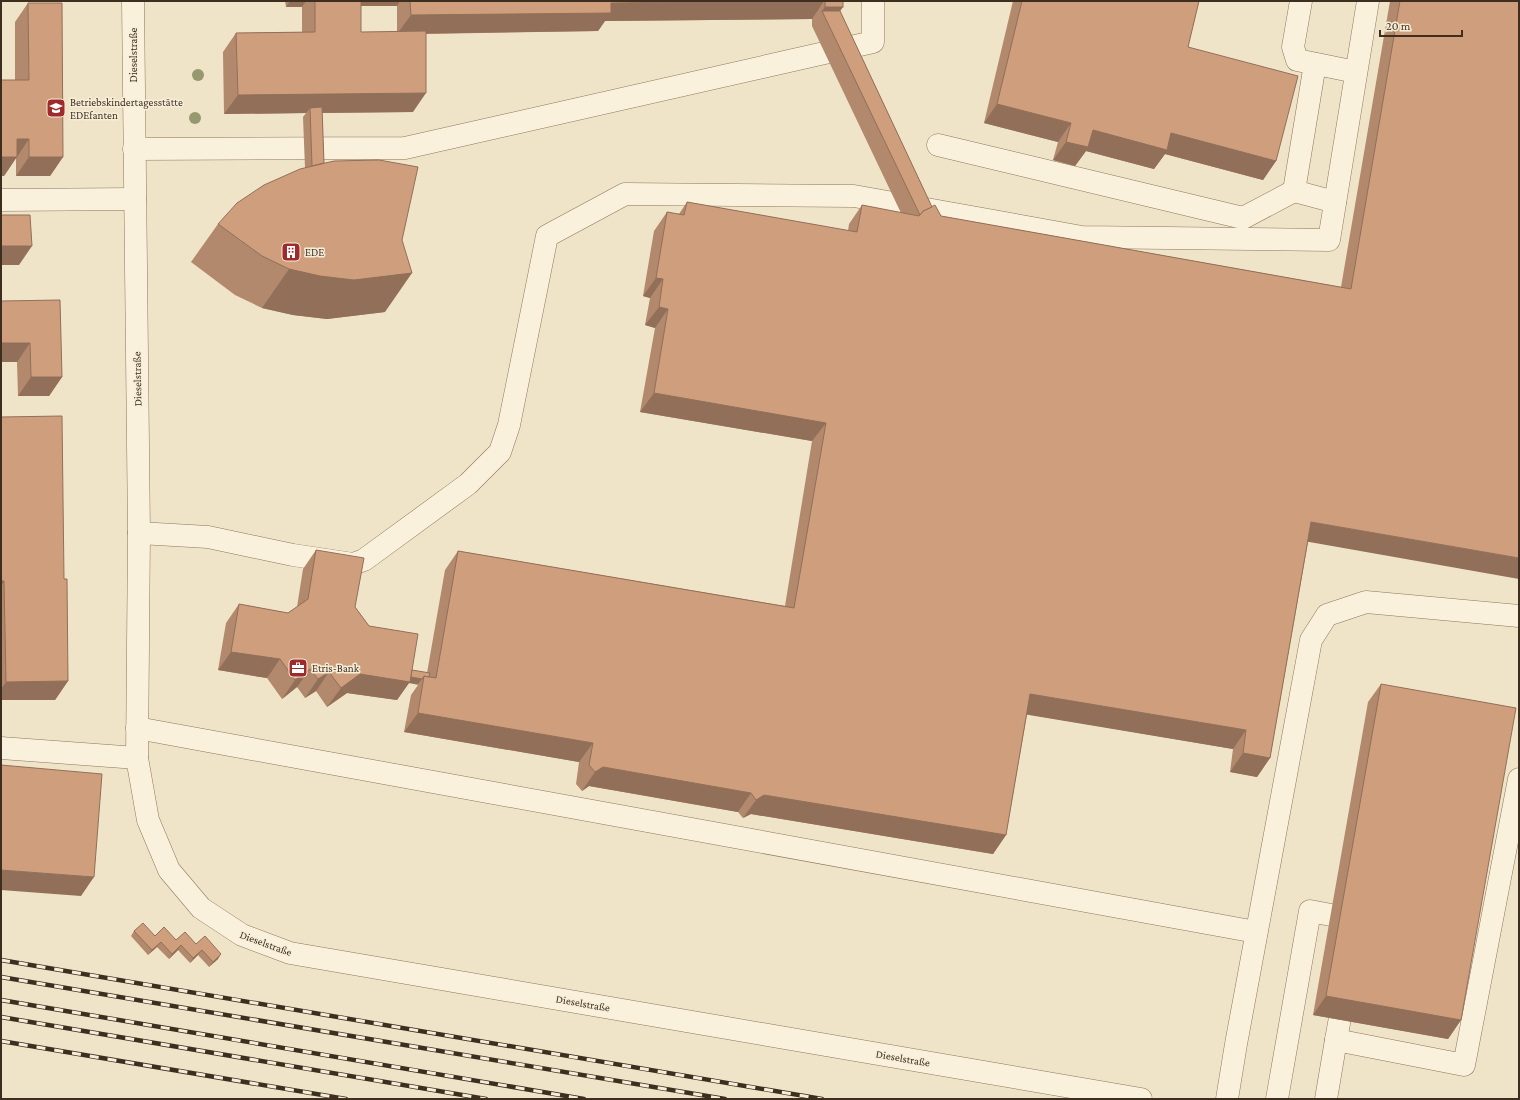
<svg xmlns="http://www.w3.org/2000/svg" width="1520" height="1100" font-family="'Crimson Pro',serif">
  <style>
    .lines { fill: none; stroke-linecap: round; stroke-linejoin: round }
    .minor-casing { stroke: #8d765c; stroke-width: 23 }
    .minor { stroke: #faf1dc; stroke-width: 22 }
    .rail-casing { stroke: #3d2e20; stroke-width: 4.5 }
    .rail { stroke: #f7eed8; stroke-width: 3; stroke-dasharray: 9; stroke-linecap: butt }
    .tree { fill: #96986f }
    .wall { fill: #b2896c; fill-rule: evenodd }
    .shaded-wall { fill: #916f58 }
    .building { fill: #cf9f7d; stroke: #916f58 }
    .labels { text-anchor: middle; stroke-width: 3; stroke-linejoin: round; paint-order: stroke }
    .street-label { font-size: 11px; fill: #3d2e20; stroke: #f7eed8 }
    .poi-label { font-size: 11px; fill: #3d2e20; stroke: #f7eed8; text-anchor: start }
  </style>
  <rect width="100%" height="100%" fill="#f0e4c8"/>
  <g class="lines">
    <defs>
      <g id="minor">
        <path d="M133 1 139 533 137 758 148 820 169 870 201 908 242 935 290 953 1141 1099"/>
        <path d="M1301 1 1293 47 1297 60 1356 72"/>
        <path d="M938 145 1243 218 1294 191 1315 64"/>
        <path d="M134 149 405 148 873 42V1"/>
        <path d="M1294 191 1335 202"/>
        <path d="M1 200 135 199"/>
        <path d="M139 533 208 537 293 555 353 564 364 560 468 484 500 452 509 425 547 236 625 194 854 196 1082 237 1329 240 1368 1"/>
        <path d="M137 728 1256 932"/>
        <path d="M1 748 137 758"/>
        <path d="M1336 1040 1343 1001"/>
        <path d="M1227 1099 1236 1044 1311 640 1327 615 1366 602 1519 616"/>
        <path d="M1277 1099 1310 911 1331 915"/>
        <path d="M1326 1099 1336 1040 1464 1065 1519 779"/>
      </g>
    </defs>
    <use href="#minor" class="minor-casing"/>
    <use href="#minor" class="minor"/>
    <defs>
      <g id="rail">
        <path d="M1 960 822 1099"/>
        <path d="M1 977 725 1099"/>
        <path d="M1 1000 584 1099"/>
        <path d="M1 1017 486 1099"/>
        <path d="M1 1041 346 1099"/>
      </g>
    </defs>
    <use href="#rail" class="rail-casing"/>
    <use href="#rail" class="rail"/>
  </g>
  <g class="tree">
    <circle cx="198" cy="75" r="6"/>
    <circle cx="195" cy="118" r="6"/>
  </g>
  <g class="wall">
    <path d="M285 1H843L840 11 932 207 941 216 1341 287 1390 1H1519L1308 542 1270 758 1257 777 1230 772 1233 749 1027 714 1006 835 993 854 751 814 743 818 738 812 589 786 582 791 576 784 579 762 404 732 411 695 418 685 409 683 397 700 347 693 327 707 316 691 305 698 297 687 282 699 267 678 218 670 226 623 239 604 288 613 297 607 303 569 316 550 355 607 369 626 412 670 427 673 445 570 458 551 785 606 812 441 640 412 655 328 645 325 650 298 643 296 654 231 667 212 679 214 687 202 848 231 849 224 862 205 901 213 812 26V19L605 21 598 31 426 34 413 112 322 113 324 163 385 312 327 319 293 315 262 308 235 295 191 262 218 224 305 168 303 117 306 113 224 114 223 52 236 33 302 32V7H286ZM361 6H397V32H361Z"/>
    <path d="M1013 1H1199L1188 47 1276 161 1263 180 1165 154 1154 169 1086 151 1075 166 1053 160 1058 142 984 123Z"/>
    <path d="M28 3 63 157 50 176H16V158L4 176 15 80V22Z"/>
    <path d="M1 301 62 377 49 396H18L17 362H1Z"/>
    <path d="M1 417 64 579 68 681 55 700H1Z"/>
    <path d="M1381 684 1461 1020 1448 1039 1313 1015 1368 702Z"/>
    <path d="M134 931 196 944 218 959 209 967 198 955 190 963 178 950 169 959 157 947 148 955 131 936Z"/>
  </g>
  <g class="shaded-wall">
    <path d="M290 1H306L302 7H286Z"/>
    <path d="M351 1H400L397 6H347Z"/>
    <path d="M742 1H824L812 19 605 21 598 31 397 34 411 15 611 3Z"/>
    <path d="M825 7H843L830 26 822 11Z"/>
    <path d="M426 93 413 112 310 113V108L306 113 224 114 238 95Z"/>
    <path d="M997 104 1071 123 1058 142 984 123Z"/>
    <path d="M1093 130 1171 133 1276 161 1263 180 1165 154 1154 169 1086 151 1075 166 1053 160 1066 142Z"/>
    <path d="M17 139H29L4 176H1V157Z"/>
    <path d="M29 157H63L50 176H16Z"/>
    <path d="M1 246H32L19 265H1Z"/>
    <path d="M289 269 412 273 385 312 327 319 293 315 262 308Z"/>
    <path d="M656 278 663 279 650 298 643 296Z"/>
    <path d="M659 307 668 309 655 328 645 325Z"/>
    <path d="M1 343H30L17 362H1Z"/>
    <path d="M31 377H62L49 396H18Z"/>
    <path d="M654 393 826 423 812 441 640 412Z"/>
    <path d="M1311 522 1519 558V579L1298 540Z"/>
    <path d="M1 581H4L1 586Z"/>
    <path d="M231 652 280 659 267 678 218 670Z"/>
    <path d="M310 669 297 687 282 699 295 680Z"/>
    <path d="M329 672 316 691 305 698 318 679Z"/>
    <path d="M360 674 403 676 422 679 418 684 409 683 397 700 347 693 327 707 341 688Z"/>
    <path d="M68 681 55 700H1V689L6 682Z"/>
    <path d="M1030 694 1246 730 1233 749 1017 713Z"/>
    <path d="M418 713 593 743 579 762 404 732Z"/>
    <path d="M1243 753 1270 758 1257 777 1230 772Z"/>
    <path d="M603 767 751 793 738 812 589 786 582 791 595 772Z"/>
    <path d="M764 795 1006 835 993 854 751 814 743 818 756 800Z"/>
    <path d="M1 870 94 877 81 896 1 890Z"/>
    <path d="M161 942 157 947 148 955 152 950Z"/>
    <path d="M181 945 178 950 169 959 172 954Z"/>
    <path d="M202 950 198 955 190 963 193 958Z"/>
    <path d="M221 954 218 959 209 967 213 962Z"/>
    <path d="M1326 996 1461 1020 1448 1039 1313 1015Z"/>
  </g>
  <g class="building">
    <path d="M315 1H361V32L426 31V93L238 95 236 33 315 32Z"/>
    <path d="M410 1H742L611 3V13L411 15Z"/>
    <rect x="825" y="1" width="18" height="6"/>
    <path d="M1022 1H1199L1188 47 1298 76 1276 161 1171 133 1167 150 1093 130 1088 147 1066 142 1071 123 997 104Z"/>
    <path d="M1400 1H1519V558L1311 522 1270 758 1243 753 1246 730 1030 694 1006 835 764 795 756 800 751 793 603 767 595 772 589 765 593 743 418 713 424 676 436 678 458 551 794 608 826 423 654 393 668 309 659 307 663 279 656 278 667 212 684 215 687 202 857 232 862 205 919 216 923 211 935 205 941 216 1351 289Z"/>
    <path d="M28 3H62L63 157H29V139H17V157H1V80H29Z"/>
    <path d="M822 11H840L932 207 923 211 920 215Z"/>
    <path d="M322 107 324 163 312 166 310 108Z"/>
    <path d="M379 160 418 167 402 240 412 273 354 280 320 276 289 269 262 256 218 224 237 203 264 185 300 169 334 161Z"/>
    <path d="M1 215H30L32 246H1Z"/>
    <path d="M60 300 62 377H31L30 343H1V301Z"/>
    <path d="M62 416 64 579H67L68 681 6 682 4 581H1V417Z"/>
    <path d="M316 550 364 558 355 607 369 626 418 634 410 682 360 674 341 688 329 672 318 679 310 669 295 680 280 659 231 652 239 604 288 613 308 599Z"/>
    <path d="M412 670 430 673 429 677 424 676 422 679 411 677Z"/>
    <path d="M1381 684 1516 708 1461 1020 1326 996Z"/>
    <path d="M1 765 102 774 94 877 1 870Z"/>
    <path d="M143 923 155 936 164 927 176 940 185 932 196 944 205 936 221 954 213 962 202 950 193 958 181 945 172 954 161 942 152 950 134 931Z"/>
  </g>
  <defs>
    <symbol id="school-square" viewBox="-11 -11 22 22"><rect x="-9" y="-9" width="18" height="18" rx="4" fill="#9e2a2b" stroke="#f7eed8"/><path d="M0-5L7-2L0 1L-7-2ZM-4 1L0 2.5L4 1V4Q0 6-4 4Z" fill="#fff"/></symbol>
    <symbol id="building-square" viewBox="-11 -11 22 22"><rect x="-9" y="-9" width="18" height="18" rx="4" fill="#9e2a2b" stroke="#f7eed8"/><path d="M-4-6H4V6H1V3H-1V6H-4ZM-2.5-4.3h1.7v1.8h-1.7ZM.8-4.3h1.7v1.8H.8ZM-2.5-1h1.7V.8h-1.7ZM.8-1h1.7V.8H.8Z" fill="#fff"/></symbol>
    <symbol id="office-square" viewBox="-11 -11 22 22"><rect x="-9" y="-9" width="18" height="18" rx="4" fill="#9e2a2b" stroke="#f7eed8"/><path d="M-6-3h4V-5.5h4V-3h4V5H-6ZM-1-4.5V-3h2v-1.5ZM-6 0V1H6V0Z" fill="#fff"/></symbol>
  </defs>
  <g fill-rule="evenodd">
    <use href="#school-square" x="45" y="97" width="22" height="22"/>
    <use href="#building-square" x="280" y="241" width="22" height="22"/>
    <use href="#office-square" x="287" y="657" width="22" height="22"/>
  </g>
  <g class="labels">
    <g class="street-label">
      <text transform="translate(133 55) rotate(-90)" y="4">Dieselstraße</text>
      <text transform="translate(137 379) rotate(-91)" y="4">Dieselstraße</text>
      <text transform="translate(266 943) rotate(20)" y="4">Dieselstraße</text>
      <text transform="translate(583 1003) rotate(10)" y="4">Dieselstraße</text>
      <text transform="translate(903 1058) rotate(10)" y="4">Dieselstraße</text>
    </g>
    <g class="poi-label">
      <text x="70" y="106">Betriebskindertagesstätte<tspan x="70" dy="13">EDEfanten</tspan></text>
      <text x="305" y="256">EDE</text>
      <text x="312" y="672">Etris-Bank</text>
    </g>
  </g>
  <rect width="1520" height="1100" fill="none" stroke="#3d2e20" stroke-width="4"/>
  <path d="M1380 30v6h82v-6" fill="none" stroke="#3d2e20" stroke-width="2"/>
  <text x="1386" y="30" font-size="12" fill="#3d2e20" stroke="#f7eed8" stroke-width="3" paint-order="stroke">20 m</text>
</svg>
